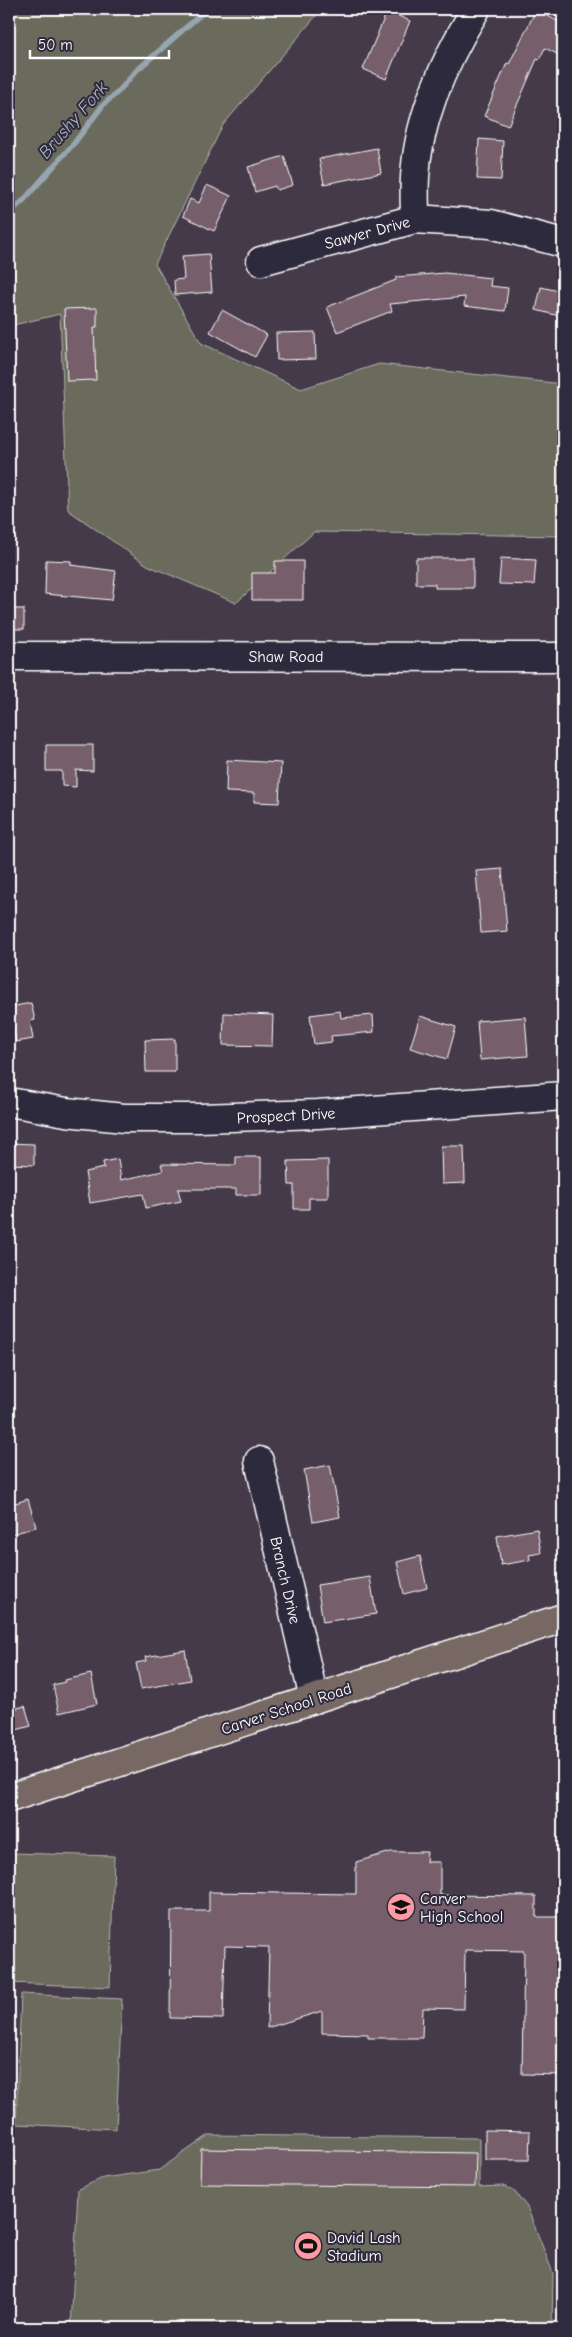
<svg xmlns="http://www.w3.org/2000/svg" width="572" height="2337" font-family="'Comic Neue',sans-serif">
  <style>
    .green { fill: #6a6b5d; stroke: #b4b5ae }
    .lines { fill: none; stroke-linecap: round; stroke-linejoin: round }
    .stream { stroke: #97a5b0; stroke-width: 5.5 }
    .building { fill: #765e6a; stroke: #fff }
    .minor-casing { stroke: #fff; stroke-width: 31 }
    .major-casing { stroke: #fff; stroke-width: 31 }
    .minor { stroke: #2f2a3d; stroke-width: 28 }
    .major { stroke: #776864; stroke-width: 28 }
    .labels { text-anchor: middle; stroke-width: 4; stroke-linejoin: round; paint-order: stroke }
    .street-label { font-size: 16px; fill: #fff; stroke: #2f2a3d }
    .poi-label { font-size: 16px; fill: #fff; stroke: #2f2a3d; text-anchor: start }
    .water-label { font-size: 18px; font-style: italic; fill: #a8b4be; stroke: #2f2a3d }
  </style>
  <rect width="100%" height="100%" fill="#443a4a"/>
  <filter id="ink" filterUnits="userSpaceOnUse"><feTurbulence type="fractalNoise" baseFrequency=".02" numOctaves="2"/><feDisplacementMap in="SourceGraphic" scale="10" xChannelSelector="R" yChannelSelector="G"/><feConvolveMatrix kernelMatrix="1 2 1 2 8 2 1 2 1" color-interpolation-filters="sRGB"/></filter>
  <g filter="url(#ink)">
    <g class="green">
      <path d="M9 9H322L223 125 155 264 201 343 301 389 379 364 563 384V536L314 532 236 603 147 565 68 510 60 314 9 326Z"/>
      <path d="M13 1853 114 1856 110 1987 9 1983Z"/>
      <path d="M21 1994 122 1999 116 2129 16 2124Z"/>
      <path d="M209 2135 479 2138V2187L503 2186 514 2191 527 2207 553 2273 552 2328H71L78 2189 103 2178 159 2170Z"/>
    </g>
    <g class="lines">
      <path class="stream" d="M9 213 23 201 75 142 103 105 118 92 136 71 207 9"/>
    </g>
    <g class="building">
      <path d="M536 10 563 24V46L559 55 545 48 539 60 537 59 508 126 484 116 507 63 509 64Z"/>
      <path d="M387 11 410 21 386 79 363 69Z"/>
      <path d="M479 139 503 141 501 180 477 179Z"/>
      <path d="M377 148 381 173 324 184 319 159Z"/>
      <path d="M284 156 293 185 277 190 275 186 255 192 248 167Z"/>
      <path d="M207 185 231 196 214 231 183 216 190 199 199 203Z"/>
      <path d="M209 254 212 292 175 295 174 280 184 279 182 256Z"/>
      <path d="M445 273 491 278 490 286 508 288 505 311 464 306 465 297 390 304 392 311 337 332 327 307 396 280V277Z"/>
      <path d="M541 287 563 292V317L536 310Z"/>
      <path d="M97 308V327H94L96 380 67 381 64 309Z"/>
      <path d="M222 310 267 335 255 357 210 332Z"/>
      <path d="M315 332 316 359 277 360 276 333Z"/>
      <path d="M416 558H473V588H435V584H416Z"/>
      <path d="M501 558 536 560 534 585 499 584Z"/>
      <path d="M46 560 71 561V565L116 571 112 600 45 594Z"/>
      <path d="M275 561H303V600H252V573H275Z"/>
      <rect x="9" y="609" width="15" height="20"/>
      <path d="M46 745H93V771L76 770V787L62 786V771H46Z"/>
      <path d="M227 760 281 763 279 803 254 802V793L226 792Z"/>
      <path d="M502 869 507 931 481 933 476 871Z"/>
      <path d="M31 1003 35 1020 30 1021 33 1039 16 1042 10 1007Z"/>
      <path d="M340 1011 341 1018 373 1015 374 1032 331 1036 332 1042 314 1044 310 1015Z"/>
      <path d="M224 1013 273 1015 272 1046 223 1045Z"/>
      <path d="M420 1016 456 1027 447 1059 410 1048Z"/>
      <path d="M525 1017 528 1056 480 1060 477 1021Z"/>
      <path d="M175 1039V1072H146L145 1040Z"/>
      <path d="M9 1143 34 1144V1165L9 1164Z"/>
      <path d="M441 1146H464L465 1183 442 1184Z"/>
      <path d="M236 1157H261V1195H236V1189H178L181 1201 146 1208 143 1194 90 1203 85 1172 104 1168 103 1162 118 1159 121 1180 163 1171 161 1164 236 1165Z"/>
      <path d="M328 1160V1198H309V1209H294V1185H289L288 1161Z"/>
      <path d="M330 1465 340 1517 313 1522 304 1470Z"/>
      <path d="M28 1499 36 1527 9 1535V1505Z"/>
      <path d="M537 1529 541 1553 529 1555 530 1560 501 1565 497 1536Z"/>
      <path d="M420 1556 427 1588 404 1594 397 1562Z"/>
      <path d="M370 1577 376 1614 323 1622 317 1585Z"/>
      <path d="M185 1650 190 1680 141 1689 136 1663 146 1661 145 1657Z"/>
      <path d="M91 1674 97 1704 59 1713 53 1685 65 1682V1680Z"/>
      <path d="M25 1706 31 1726 9 1732V1710Z"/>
      <path d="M391 1852H427L426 1862H440V1895L536 1896V1917H563V2075L522 2074 524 1951 465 1950 464 2009 423 2008 422 2038H368V2034L322 2033V2011L267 2028 269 1947 225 1946 223 2019 170 2018 171 1911H209V1892L356 1894V1862Z"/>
      <path d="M485 2130 530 2131 529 2160H485Z"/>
      <path d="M201 2149 476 2153 475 2187 200 2184Z"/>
    </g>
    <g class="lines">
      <defs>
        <g id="minor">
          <path d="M415 219C415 205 414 191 415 177 418 118 446 58 476 9"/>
          <path d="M261 261 415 219 491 224 563 243"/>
          <path d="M9 656 563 657"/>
          <path d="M9 1102 66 1112 124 1118H200L318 1114 563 1096"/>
          <path d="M259 1461 314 1699"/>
        </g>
        <path id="major" d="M9 1798 563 1618"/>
      </defs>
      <use href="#minor" class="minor-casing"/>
      <use href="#major" class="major-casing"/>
      <use href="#minor" class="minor"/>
      <use href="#major" class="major"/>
    </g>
  </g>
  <defs>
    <symbol id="school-disc" viewBox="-11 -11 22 22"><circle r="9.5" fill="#ff9aa2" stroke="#2f2a3d"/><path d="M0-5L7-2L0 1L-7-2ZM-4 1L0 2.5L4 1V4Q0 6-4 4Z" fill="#111"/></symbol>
    <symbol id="stadium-disc" viewBox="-11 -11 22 22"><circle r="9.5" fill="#ff9aa2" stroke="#2f2a3d"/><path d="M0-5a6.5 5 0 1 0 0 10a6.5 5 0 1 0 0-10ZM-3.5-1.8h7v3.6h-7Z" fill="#111"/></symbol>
  </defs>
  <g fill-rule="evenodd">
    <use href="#school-disc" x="385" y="1891" width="32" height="32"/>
    <use href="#stadium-disc" x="292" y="2230" width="32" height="32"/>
  </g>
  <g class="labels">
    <g class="street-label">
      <text transform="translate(367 232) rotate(-15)" y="6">Sawyer Drive</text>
      <text x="286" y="662">Shaw Road</text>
      <text transform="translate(286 1115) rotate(-3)" y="6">Prospect Drive</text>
      <text transform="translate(286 1580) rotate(77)" y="6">Branch Drive</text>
      <text transform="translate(286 1708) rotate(-18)" y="6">Carver School Road</text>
    </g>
    <g class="poi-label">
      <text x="420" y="1904">Carver<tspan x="420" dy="18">High School</tspan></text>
      <text x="327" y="2243">David Lash<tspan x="327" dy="18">Stadium</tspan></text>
    </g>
    <g class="water-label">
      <text transform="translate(73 120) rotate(-49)" y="6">Brushy Fork</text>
    </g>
  </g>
  <rect width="572" height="2337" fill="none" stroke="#2f2a3d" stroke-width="30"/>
  <rect x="15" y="15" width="542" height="2307" fill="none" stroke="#fff" stroke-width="2" filter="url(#ink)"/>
  <path d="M30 50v8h139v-8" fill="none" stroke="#ffffff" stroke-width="2.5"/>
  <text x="38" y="50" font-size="15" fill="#ffffff" stroke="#2f2a3d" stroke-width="4" paint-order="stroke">50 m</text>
</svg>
